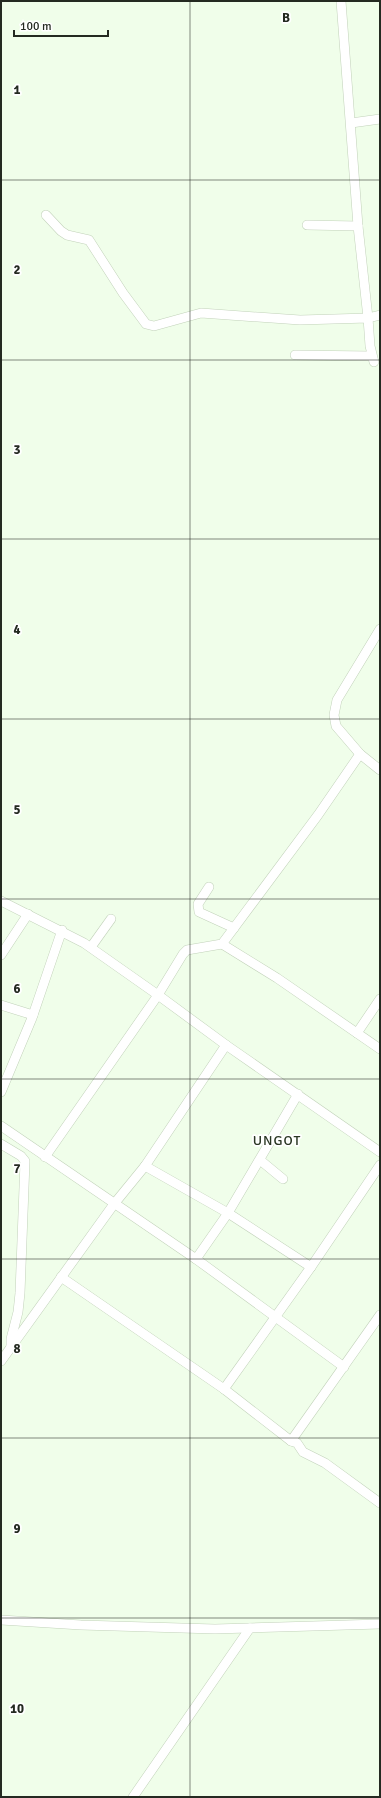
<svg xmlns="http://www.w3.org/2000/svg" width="381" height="1798" font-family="Signika,sans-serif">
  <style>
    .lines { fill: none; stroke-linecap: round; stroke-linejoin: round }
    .minor-casing { stroke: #c2d2ba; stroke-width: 10 }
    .minor { stroke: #fff; stroke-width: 9 }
    .grid { fill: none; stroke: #242a21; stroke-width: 1; stroke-opacity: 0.55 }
    .labels { text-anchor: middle; stroke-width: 3.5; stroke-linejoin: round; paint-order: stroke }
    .quarter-label { font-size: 14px; letter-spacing: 1px; fill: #2a3723; stroke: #fff }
    .grid-label { font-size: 13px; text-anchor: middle; font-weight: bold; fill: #242a21; stroke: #fff; stroke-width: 3.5; stroke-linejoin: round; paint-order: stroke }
  </style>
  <rect width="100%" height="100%" fill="#f0feea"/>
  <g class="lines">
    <defs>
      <g id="minor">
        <path d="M341 1 358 226 368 318 380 315"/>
        <path d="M351 123 380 119"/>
        <path d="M46 215 61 231 67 235 89 240 123 293 146 324 154 326 201 313 300 320 368 318 370 346 374 362"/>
        <path d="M307 225 358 226"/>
        <path d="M295 355 371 356"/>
        <path d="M380 629 337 700 334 715 336 726 360 754 380 770"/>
        <path d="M209 887 198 904 199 912 234 928"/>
        <path d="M1 901 84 943 158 995 45 1157"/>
        <path d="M222 944 277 978 380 1049"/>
        <path d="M91 947 111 919"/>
        <path d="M1 955 28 914"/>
        <path d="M1 1005 33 1015"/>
        <path d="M357 1033 380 999"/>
        <path d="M226 1045 380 1152"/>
        <path d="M1 1092 32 1018 62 930"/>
        <path d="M1 1126 196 1259 344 1367"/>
        <path d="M1 1144 21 1156 25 1161 20 1293 18 1312 11 1339V1347"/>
        <path d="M260 1160 283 1179"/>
        <path d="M145 1166 228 1213 311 1267"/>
        <path d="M196 1259 228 1213 298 1094"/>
        <path d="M61 1277 224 1389 291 1441 380 1315"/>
        <path d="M1 1361 114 1204 145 1166 226 1045 158 995 183 954 187 950 222 944 318 815 360 754"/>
        <path d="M224 1389 311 1267 380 1165"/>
        <path d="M291 1441 297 1443 303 1452 325 1463 380 1503"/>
        <path d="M1 1620 81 1625 215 1629 380 1624"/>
        <path d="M133 1797 250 1628"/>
      </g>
    </defs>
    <use href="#minor" class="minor-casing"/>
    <use href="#minor" class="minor"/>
  </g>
  <path class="grid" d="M190 1V1797M1 180H380M1 360H380M1 539H380M1 719H380M1 899H380M1 1079H380M1 1259H380M1 1438H380M1 1618H380"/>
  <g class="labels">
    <g class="quarter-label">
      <text x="277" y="1145">UNGOT</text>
    </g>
  </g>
  <g class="grid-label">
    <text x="286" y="22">B</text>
    <text x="17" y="94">1</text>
    <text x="17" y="274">2</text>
    <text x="17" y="454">3</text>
    <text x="17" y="634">4</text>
    <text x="17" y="814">5</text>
    <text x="17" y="993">6</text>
    <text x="17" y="1173">7</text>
    <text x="17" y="1353">8</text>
    <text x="17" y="1533">9</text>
    <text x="17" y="1713">10</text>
  </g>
  <rect width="381" height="1798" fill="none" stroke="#242a21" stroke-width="4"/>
  <path d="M14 30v6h94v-6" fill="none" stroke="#242a21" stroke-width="2"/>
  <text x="20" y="30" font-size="12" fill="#242a21" stroke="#ffffff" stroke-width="3" paint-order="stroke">100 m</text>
</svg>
